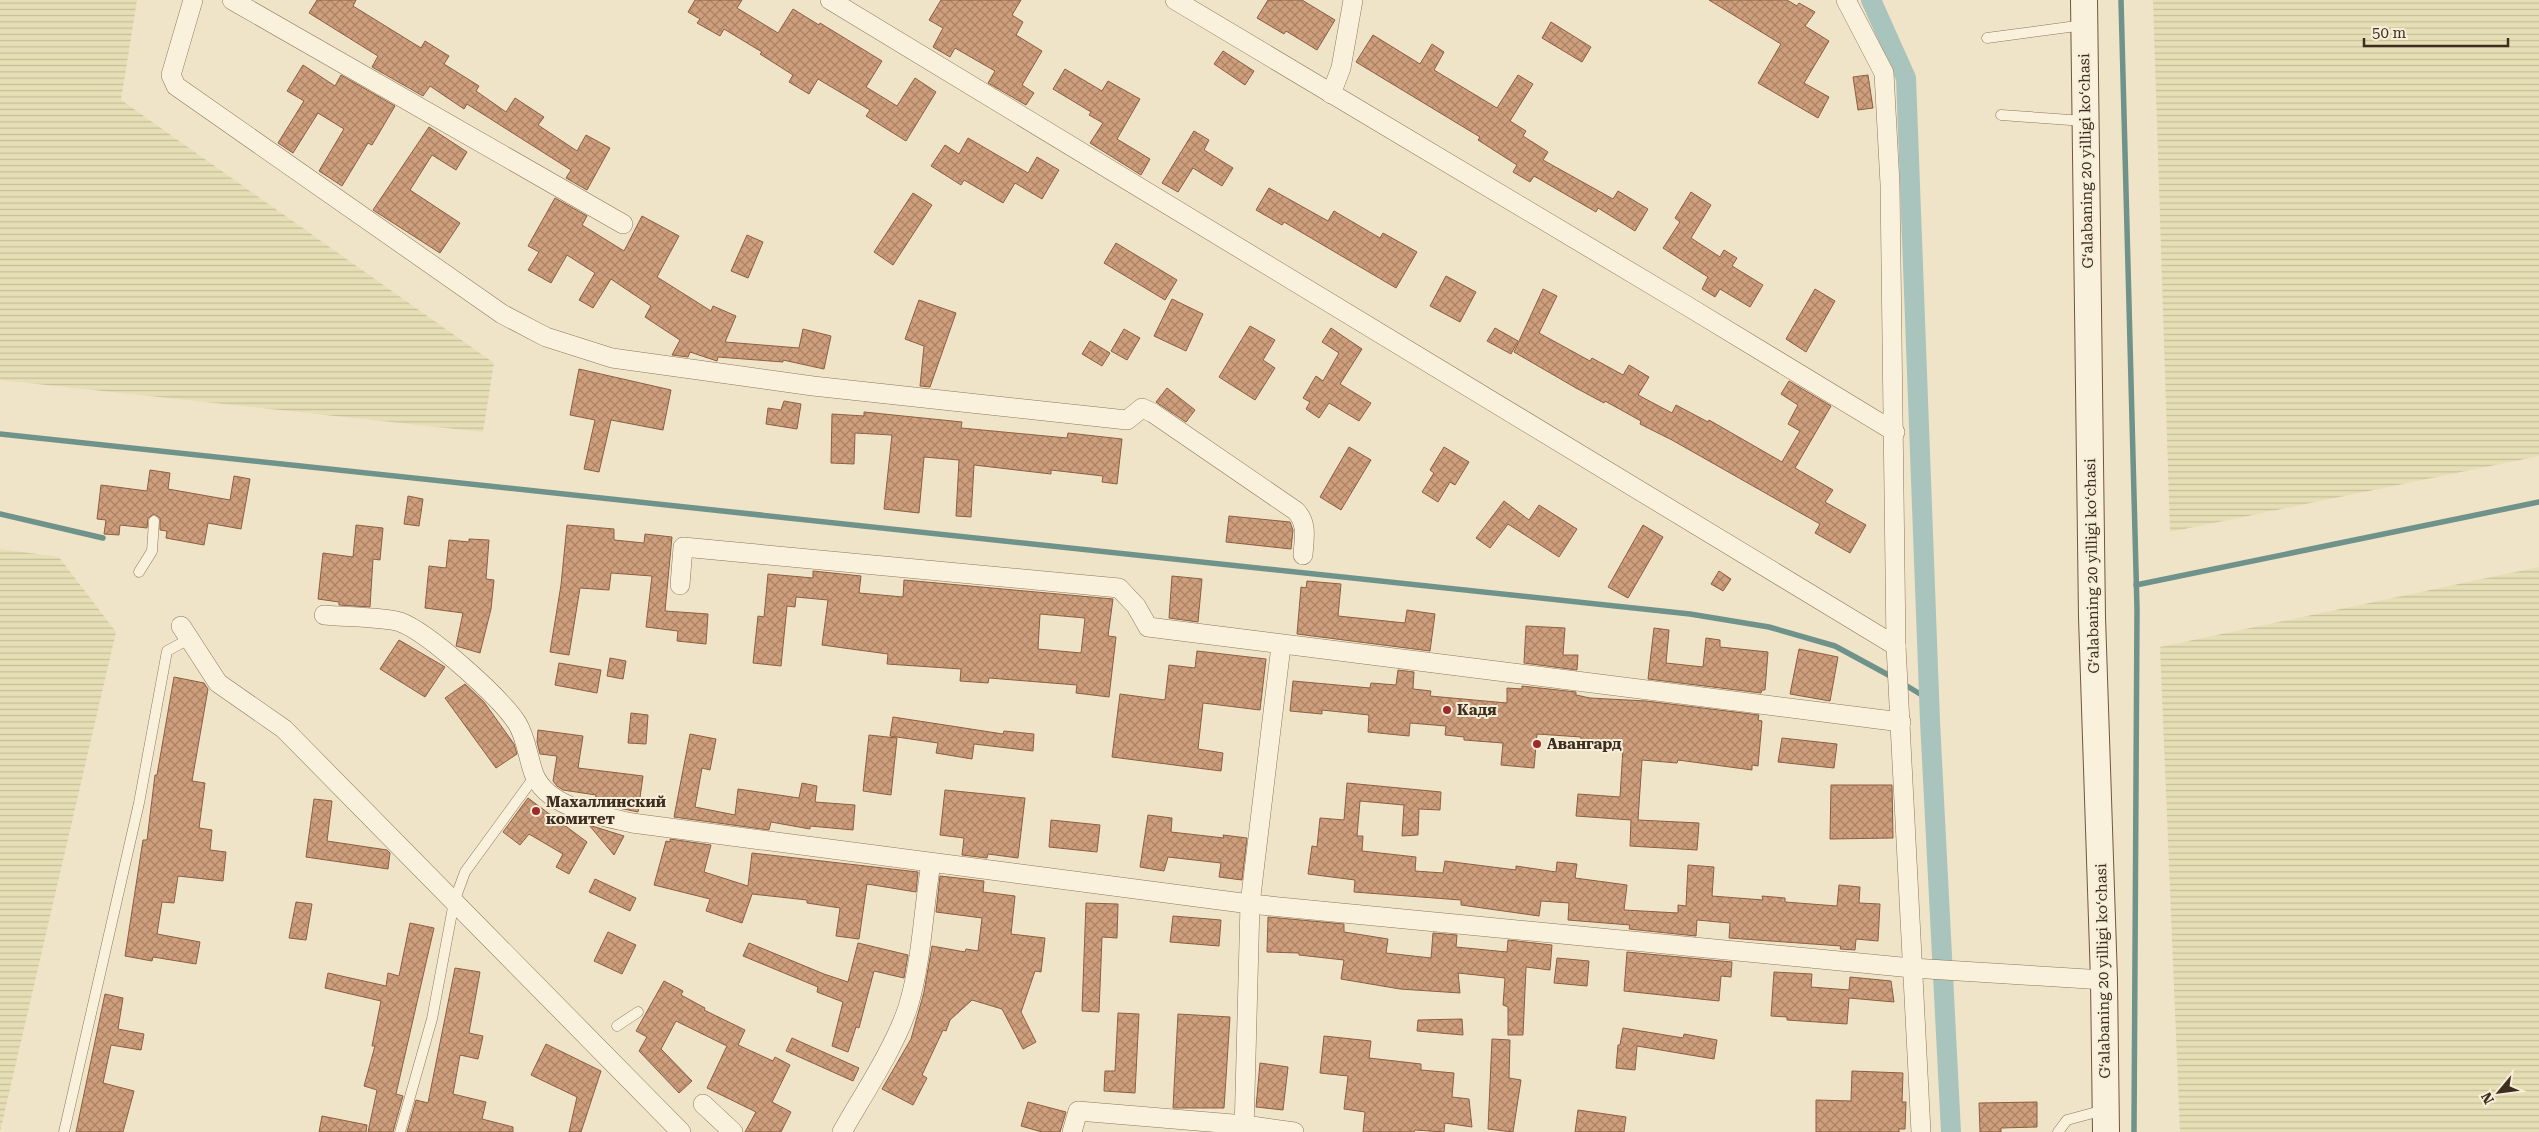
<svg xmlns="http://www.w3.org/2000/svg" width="2539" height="1132" font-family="'Roboto Serif',serif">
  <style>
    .farmland { fill: url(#farmland-rules) }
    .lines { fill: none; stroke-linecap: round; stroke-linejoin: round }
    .stream { stroke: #6f938a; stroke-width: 5.5 }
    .canal { stroke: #a9c4bc; stroke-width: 20 }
    .building { fill: url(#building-cross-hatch); stroke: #8d5f41; fill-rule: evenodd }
    .service-casing { stroke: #8d765c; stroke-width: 11 }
    .minor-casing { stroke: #8d765c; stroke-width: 20 }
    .secondary-casing { stroke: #6f573f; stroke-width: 28 }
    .service { stroke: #faf1dc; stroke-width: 10 }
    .minor { stroke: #faf1dc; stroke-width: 19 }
    .secondary { stroke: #faf1dc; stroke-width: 26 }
    .poi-dot { fill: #9e2a2b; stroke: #f7eed8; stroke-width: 2 }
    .labels { text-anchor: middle; stroke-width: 4; stroke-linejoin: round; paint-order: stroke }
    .street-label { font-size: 15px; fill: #3d2e20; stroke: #f7eed8 }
    .poi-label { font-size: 15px; font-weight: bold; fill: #3d2e20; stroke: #f7eed8; text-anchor: start }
  </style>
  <defs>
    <pattern id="farmland-rules" width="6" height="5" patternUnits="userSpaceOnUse" patternTransform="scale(1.25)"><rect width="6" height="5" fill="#e6deb5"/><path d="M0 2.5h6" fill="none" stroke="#c6bf9b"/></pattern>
    <pattern id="building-cross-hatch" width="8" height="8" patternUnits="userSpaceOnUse" patternTransform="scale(1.25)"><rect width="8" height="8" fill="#cf9f7d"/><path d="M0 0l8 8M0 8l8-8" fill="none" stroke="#a98266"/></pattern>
  </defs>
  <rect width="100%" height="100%" fill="#f0e4c8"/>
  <g class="farmland">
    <path d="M0 0H137L121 100 494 363 483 432 0 380Z"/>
    <path d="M2153 0H2539V456L2170 532Z"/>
    <path d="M0 549 59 557 116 632 0 1132Z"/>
    <path d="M2539 567V1132H2180L2160 647Z"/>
  </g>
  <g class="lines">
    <g class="stream">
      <path d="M2121 0 2137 609 2134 1132"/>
      <path d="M0 434 1690 614 1769 627 1835 646 1894 678"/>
      <path d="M0 514 103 538"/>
      <path d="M2136 585 2539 502"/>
      <path d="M1902 683 1930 700"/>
    </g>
    <path class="canal" d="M1871 0 1906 78 1930 721 1951 1132"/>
  </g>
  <g class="building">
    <path d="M317 0H356L353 6 421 48 425 41 449 56 444 64 479 86 476 91 506 112 515 98 544 117 538 125 577 151 586 135 610 148 587 190 566 178 571 170 467 104 464 109 430 86 423 96 372 67 378 56 309 13Z"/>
    <path d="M695 0H742L737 8 778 33 793 9 819 25 820 23 882 61 866 87 897 106 915 78 936 92 906 141 866 116 870 110 818 79 809 94 789 82 793 75 760 54 762 52 724 29 720 36 697 23 700 19 688 12Z"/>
    <path d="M941 0H1021L1012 15 1023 22 1016 35 1042 51 1022 85 1034 93 1026 105 988 83 995 71 955 48 950 57 933 47 943 28 929 20Z"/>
    <path d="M1268 0H1302L1335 20 1317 50 1286 31 1284 34 1257 18Z"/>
    <path d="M1709 0H1787L1797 6 1799 3 1815 12 1805 26 1829 41 1804 83 1829 97 1818 118 1758 83 1781 44Z"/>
    <path d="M1551 22 1591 47 1582 62 1542 38Z"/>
    <path d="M1373 35 1420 64 1432 44 1444 52 1434 70 1497 108 1518 75 1533 84 1510 121 1526 131 1523 136 1548 152 1543 160 1613 199 1618 191 1648 209 1635 231 1598 208 1596 212 1534 176 1530 182 1513 172 1517 165 1478 140 1480 137 1356 62Z"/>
    <path d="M1223 51 1254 71 1245 85 1214 64Z"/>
    <path d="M303 65 335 86 341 75 395 106 372 145 368 143 342 186 319 171 344 129 318 113 293 153 278 143 304 101 287 91Z"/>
    <path d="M1065 69 1102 91 1108 81 1140 99 1117 139 1150 159 1141 175 1090 143 1103 123 1089 115 1091 112 1053 89Z"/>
    <path d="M1868 75 1873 108 1858 110 1853 77Z"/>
    <path d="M429 127 467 152 456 170 432 155 410 190 460 223 440 253 373 210Z"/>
    <path d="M1194 131 1209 140 1204 150 1233 168 1222 186 1193 168 1178 192 1162 183Z"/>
    <path d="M968 138 1028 173 1037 157 1059 170 1042 199 1015 183 1003 203 964 180 961 185 931 166 945 145 959 154Z"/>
    <path d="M1269 188 1328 221 1334 211 1380 238 1383 233 1417 252 1396 288 1284 222 1282 225 1256 210Z"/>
    <path d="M1691 192 1711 205 1691 238 1720 257 1724 250 1737 258 1732 266 1763 285 1750 307 1720 289 1715 297 1702 289 1708 277 1663 248 1680 222 1675 218Z"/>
    <path d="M913 193 932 205 893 265 874 252Z"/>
    <path d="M555 198 587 216 582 225 624 251 642 216 679 236 657 277 711 311 713 306 736 316 725 342 799 348 803 329 831 336 824 369 783 360V362L718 357 717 361 690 352 688 357 672 355 680 340 645 317 651 306 611 279 593 308 579 300 595 273 567 255 551 283 528 270 539 252 528 246Z"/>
    <path d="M747 235 763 242 748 278 731 271Z"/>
    <path d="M1116 243 1177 280 1165 300 1104 263Z"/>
    <path d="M1446 276 1476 292 1460 322 1430 306Z"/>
    <path d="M1543 289 1557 296 1539 333 1590 361 1592 358 1623 375 1629 365 1649 377 1638 395 1672 413 1676 405 1708 422 1709 420 1782 462 1800 431 1788 424 1798 405 1781 394 1789 381 1831 406 1795 468 1833 490 1825 502 1866 525 1850 553 1815 533 1820 524 1672 440 1640 424 1641 421 1605 401 1604 403 1576 388 1514 352Z"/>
    <path d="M1815 289 1835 301 1806 352 1786 339Z"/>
    <path d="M1172 299 1203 314 1186 351 1154 336Z"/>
    <path d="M919 300 956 313 930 387 920 386 924 346 905 339Z"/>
    <path d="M1250 326 1275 340 1263 360 1275 368 1255 400 1219 377Z"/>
    <path d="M1331 328 1362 349 1340 384 1371 403 1359 421 1329 403 1319 418 1306 409 1310 402 1303 398 1316 376 1323 381 1339 353 1322 342Z"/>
    <path d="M1495 328 1518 341 1511 354 1487 341Z"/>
    <path d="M1124 329 1140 338 1127 360 1111 351Z"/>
    <path d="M1090 341 1110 353 1102 366 1082 354Z"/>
    <path d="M579 369 671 390 663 430 611 420 599 472 584 469 595 420 570 415Z"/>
    <path d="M1167 388 1195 410 1186 422 1156 402Z"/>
    <path d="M784 401 801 404 797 429 766 424 768 408 781 410Z"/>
    <path d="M864 412 962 422 961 428 1067 438 1068 433 1122 439 1117 484 1102 482 1103 476 1051 470V474L974 465 971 517 956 516 959 460 924 457 919 513 884 509 892 435 855 433 854 464 831 463 832 414 864 416Z"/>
    <path d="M1349 447 1371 460 1341 510 1320 497Z"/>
    <path d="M1444 447 1469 462 1455 485 1450 482 1438 502 1422 492 1434 473 1430 470Z"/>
    <path d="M150 470 170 473 168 489 230 500 234 476 250 479 241 529 208 523 204 545 166 538 167 531 160 530V518L154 514 148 518 147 528 120 525 119 535 104 534 106 520 97 519 101 485 147 491Z"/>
    <path d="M408 496 423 499 419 526 404 524Z"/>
    <path d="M1504 501 1529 520 1539 505 1577 529 1559 557 1508 524 1490 548 1476 538Z"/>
    <path d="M1229 516 1290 522 1293 530 1291 549 1226 542Z"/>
    <path d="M356 525 383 528 380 560 373 559 370 607 339 605V602L318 599 323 553 353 557Z"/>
    <path d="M567 525 614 529V540L644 543 645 534 672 537 665 611 708 614 706 644 677 641 678 631 646 627 652 576 611 573 609 590 580 588 569 655 550 652 561 585Z"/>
    <path d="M1643 525 1663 537 1628 598 1608 587Z"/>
    <path d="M469 539 489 540 486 579 494 580 491 609 480 653 456 646 463 613 425 608 429 566 446 568 449 540 469 542Z"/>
    <path d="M813 571 861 576 859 593 903 597 904 580 1113 599 1108 636 1116 637 1109 697 1076 693 1077 685 989 678 988 683 960 681 961 669 887 664 888 654 822 645 828 600 796 597 795 607 787 606 781 666 753 663 758 616 764 617 768 574 813 578ZM1040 614 1085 618 1081 653 1038 649Z"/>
    <path d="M1719 571 1731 579 1723 591 1711 584Z"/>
    <path d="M1172 576 1202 579 1198 622 1169 618Z"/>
    <path d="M1307 581 1341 584 1338 616 1405 623 1407 610 1435 614 1430 651 1297 634 1301 587 1306 588Z"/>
    <path d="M1526 626 1565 628 1563 655H1578L1577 670 1524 663Z"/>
    <path d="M1654 628 1669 630 1666 663 1703 667 1706 638 1720 640V647L1768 652 1765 690H1762L1761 693 1648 679Z"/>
    <path d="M399 640 445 667 425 697 380 669Z"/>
    <path d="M1799 649 1838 657 1830 701 1790 694Z"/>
    <path d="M1197 651 1266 659 1260 710 1203 703 1198 749 1223 753 1221 771 1112 757 1120 694 1165 700 1169 665 1195 668Z"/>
    <path d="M610 658 626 661 623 679 607 676Z"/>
    <path d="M559 663 601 670 597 693 555 685Z"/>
    <path d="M1398 670 1414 672 1413 689 1431 691 1430 696 1507 703V688L1522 689V686L1576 692V695L1590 698 1646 701 1759 715 1758 720 1762 721 1758 766 1752 765V770L1678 760 1677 763 1642 760 1638 820 1699 823 1697 850 1630 846 1631 820 1576 816 1578 794 1620 797 1623 748 1581 745V737L1537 734 1534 768 1501 765 1503 743 1464 740V737L1445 735 1446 726 1410 723 1409 736 1368 732 1369 715 1322 710V714L1290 711 1293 681 1370 688 1371 683 1396 685Z"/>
    <path d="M174 677 204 683 208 689 192 781 205 783 199 828 212 830 210 850 226 852 223 881 178 876 174 903 162 902 157 934 200 942 196 964 153 957 152 961 125 956 143 840H147L155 775H157Z"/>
    <path d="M465 684 484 702 514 744 517 754 496 768 445 698Z"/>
    <path d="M631 713 648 715 646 744 628 743Z"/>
    <path d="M893 717 1003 734 1004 731 1034 734 1033 751 974 744 972 759 936 753 938 743 890 736Z"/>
    <path d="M538 730 583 736 578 768 643 776 638 812 595 803 596 795 563 790 557 786 553 781 557 756 540 754 537 742Z"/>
    <path d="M690 734 716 739 710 770 702 768 695 807 735 815 738 789 799 798 802 783 817 786 815 802 855 805 853 830 810 826V829L771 822 769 830 674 817Z"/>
    <path d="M869 735 897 738 891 795 863 791Z"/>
    <path d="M1782 738 1837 744 1834 768 1778 762Z"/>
    <path d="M1347 783 1441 792 1440 810 1419 809 1418 835 1402 836 1404 805 1360 801 1357 836H1363L1362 851 1416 857 1415 871 1443 873 1445 861 1516 870V866L1556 872 1557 862 1577 864 1575 878 1627 885 1624 910 1678 913V905L1686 906 1688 865 1714 867 1712 896 1763 900 1762 896 1785 898V902L1837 906 1839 885 1860 887 1859 903 1880 904 1878 941 1856 939 1855 950 1840 949 1841 946 1729 938 1730 923 1697 920 1696 936 1629 929 1630 925 1568 920 1569 903 1541 901 1539 916 1461 905V900L1354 892 1355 880 1308 874 1312 846 1317 847 1320 818 1344 820Z"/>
    <path d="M1831 785H1892L1893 838 1830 839Z"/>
    <path d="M945 790 1025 798 1018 858 988 854 987 858 962 855 964 838 940 835Z"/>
    <path d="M528 798 587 842 569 874 556 867 563 854 529 834 520 845 503 832Z"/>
    <path d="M314 799 332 801 327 841 387 850 390 853 388 869 306 857Z"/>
    <path d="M1148 815 1172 818 1171 832 1224 838 1223 835 1247 838 1242 880 1219 877 1221 863 1168 857 1164 871 1140 867Z"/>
    <path d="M1051 820 1100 825 1097 852 1049 847Z"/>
    <path d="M589 825 624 836 614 855Z"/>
    <path d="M670 839 711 845 704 872 748 886 752 853 918 872 916 892 867 884 859 939 836 936 840 908 807 903V900L752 894 742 923 706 911 710 899 654 885 666 841 670 842Z"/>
    <path d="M940 876 984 881 983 892 1015 896 1011 934 1045 938 1041 972 1035 971 1021 1012 1036 1042 1023 1049 1002 1009 972 1000 950 1020 946 1031 943 1030 922 1075 927 1078 913 1105 882 1089 911 1039 924 992 932 946 965 952 966 949 978 951 982 918 936 912Z"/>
    <path d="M595 879 636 898 630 911 589 892Z"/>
    <path d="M296 902 312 904 306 940 289 938Z"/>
    <path d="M1086 903 1118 904 1117 938 1102 937 1099 1012 1082 1011Z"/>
    <path d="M1173 916 1221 920 1219 946 1170 942Z"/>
    <path d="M1268 917 1344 924V932L1388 939 1386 953 1431 958 1433 933 1457 935 1456 947 1507 952 1508 940 1552 945 1550 970 1526 967 1523 1035H1508V1007L1503 1005 1505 978 1458 973 1460 993 1400 989 1341 979 1344 960 1299 955V953L1267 952Z"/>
    <path d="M410 923 434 928 396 1094 403 1096 393 1132H368L377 1090 364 1086 375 1046H372L381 1001 325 988 328 973 386 986 388 973 399 976Z"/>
    <path d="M608 932 636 945 622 974 594 961Z"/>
    <path d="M749 943 824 974 848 982 858 943 908 955 904 978 874 971 859 1028 856 1027 848 1052 832 1046 843 1002 817 992 818 987 743 956Z"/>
    <path d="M1627 952 1732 962 1731 977 1721 976 1719 1001 1624 991Z"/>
    <path d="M1557 958 1589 961 1587 986 1554 983Z"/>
    <path d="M455 968 480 972 469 1033 483 1036 478 1059 460 1055 453 1094 486 1102 482 1119 513 1127V1132H407L416 1100 428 1103Z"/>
    <path d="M1774 972 1812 974 1811 987 1849 990 1850 977 1891 981 1894 1002 1849 998 1847 1024 1787 1020V1017L1771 1016Z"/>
    <path d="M664 981 683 991 681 995 705 1008 704 1010 745 1030 738 1045 773 1061 775 1057 790 1065 772 1102 791 1112 781 1132H745L756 1112 707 1088 727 1046 676 1021 661 1049 692 1081 679 1093 639 1051 647 1037 636 1031Z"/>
    <path d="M105 994 123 998 118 1029 144 1034 141 1050 111 1045 103 1083 134 1091 123 1132H76Z"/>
    <path d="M1118 1013 1139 1014 1135 1093 1104 1091 1105 1071H1115Z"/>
    <path d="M1178 1014 1230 1017 1224 1108H1173Z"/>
    <path d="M1462 1019 1463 1035 1417 1031 1418 1020Z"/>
    <path d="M1623 1028 1683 1038 1684 1034 1717 1040 1714 1059 1637 1046 1635 1070 1616 1068 1618 1045H1620Z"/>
    <path d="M1324 1036 1371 1041 1369 1058 1421 1064V1070L1454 1073 1452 1097 1469 1099 1472 1127 1445 1123 1444 1132 1415 1130 1414 1132H1363L1365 1112 1344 1109 1348 1076 1320 1073Z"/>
    <path d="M792 1038 859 1068 853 1081 786 1051Z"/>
    <path d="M1492 1039 1510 1040 1509 1078 1521 1080 1513 1132 1488 1129Z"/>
    <path d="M546 1044 601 1071 581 1132H569L577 1097 531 1075Z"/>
    <path d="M1260 1063 1288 1067 1283 1110 1256 1107Z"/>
    <path d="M1852 1071 1903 1073 1902 1102H1906L1905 1129H1899V1132H1816V1100L1851 1101Z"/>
    <path d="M1028 1102 1066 1112 1060 1132H1042L1021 1126Z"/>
    <path d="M2037 1102V1127L2001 1128V1132H1980L1979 1103Z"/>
    <path d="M1578 1110 1626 1117 1624 1132H1575Z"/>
    <path d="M322 1116 367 1125 366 1132H319Z"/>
  </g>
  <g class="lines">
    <defs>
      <g id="service">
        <path d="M1987 38 2084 25"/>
        <path d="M2001 115 2084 121"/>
        <path d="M139 572 152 551 154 521"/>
        <path d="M617 1026 638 1012"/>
        <path d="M64 1132 139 803 167 651 189 639"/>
        <path d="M400 1132 432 1019 454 902 465 872 535 776"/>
        <path d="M2058 1132 2067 1120 2104 1110"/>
      </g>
      <g id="minor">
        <path d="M193 0 171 75 176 86 502 314 546 337 612 358 813 386 1127 420 1142 408 1153 413 1296 511C1308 524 1304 538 1303 555"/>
        <path d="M232 0 623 224"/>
        <path d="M830 0 1896 646"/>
        <path d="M1175 0 1684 304 1895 432"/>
        <path d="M1846 0 1884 73 1890 184 1896 646 1921 1132"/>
        <path d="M1331 94 1341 68 1353 0"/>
        <path d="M680 585 683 547 1119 588 1136 606 1148 627 1901 722"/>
        <path d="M324 615C343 617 384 617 400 622 428 632 501 698 517 723 526 737 528 758 534 774 547 808 601 816 632 823L1250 904 1912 968 2104 980"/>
        <path d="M181 626 218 683 284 729 681 1132"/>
        <path d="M703 1104 733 1132"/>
        <path d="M842 1132C863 1095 895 1047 908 1007 922 961 923 911 931 863"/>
        <path d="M1072 1132 1078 1111 1245 1125 1294 1132"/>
        <path d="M1244 1132 1250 904 1281 646"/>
      </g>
      <path id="secondary" d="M2084 0 2092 617 2104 980 2106 1132"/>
    </defs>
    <use href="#service" class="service-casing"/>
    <use href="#minor" class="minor-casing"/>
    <use href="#secondary" class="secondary-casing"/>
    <use href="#service" class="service"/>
    <use href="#minor" class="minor"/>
    <use href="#secondary" class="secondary"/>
  </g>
  <g class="poi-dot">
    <circle cx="1447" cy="710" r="5"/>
    <circle cx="1537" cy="744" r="5"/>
    <circle cx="536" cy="811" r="5"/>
  </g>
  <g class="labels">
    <g class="street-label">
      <text transform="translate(2086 161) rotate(-91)" y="5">Gʻalabaning 20 yilligi koʻchasi</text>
      <text transform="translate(2092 566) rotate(-91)" y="5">Gʻalabaning 20 yilligi koʻchasi</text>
      <text transform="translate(2103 971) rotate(-91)" y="5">Gʻalabaning 20 yilligi koʻchasi</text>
    </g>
    <g class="poi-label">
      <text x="1457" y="715">Кадя</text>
      <text x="1547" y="749">Авангард</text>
      <text x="546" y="807">Махаллинский<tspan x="546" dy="17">комитет</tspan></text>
    </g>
  </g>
  <g transform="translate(2499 1092) rotate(241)" stroke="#f7eed8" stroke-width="4" paint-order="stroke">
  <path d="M0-4L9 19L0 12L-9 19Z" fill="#3d2e20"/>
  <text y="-8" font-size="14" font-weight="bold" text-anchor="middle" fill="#3d2e20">N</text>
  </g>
  <path d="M2364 38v8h144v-8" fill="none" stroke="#3d2e20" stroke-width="2.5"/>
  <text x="2372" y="38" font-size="15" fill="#3d2e20" stroke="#f7eed8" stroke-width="4" paint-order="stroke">50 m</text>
</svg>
